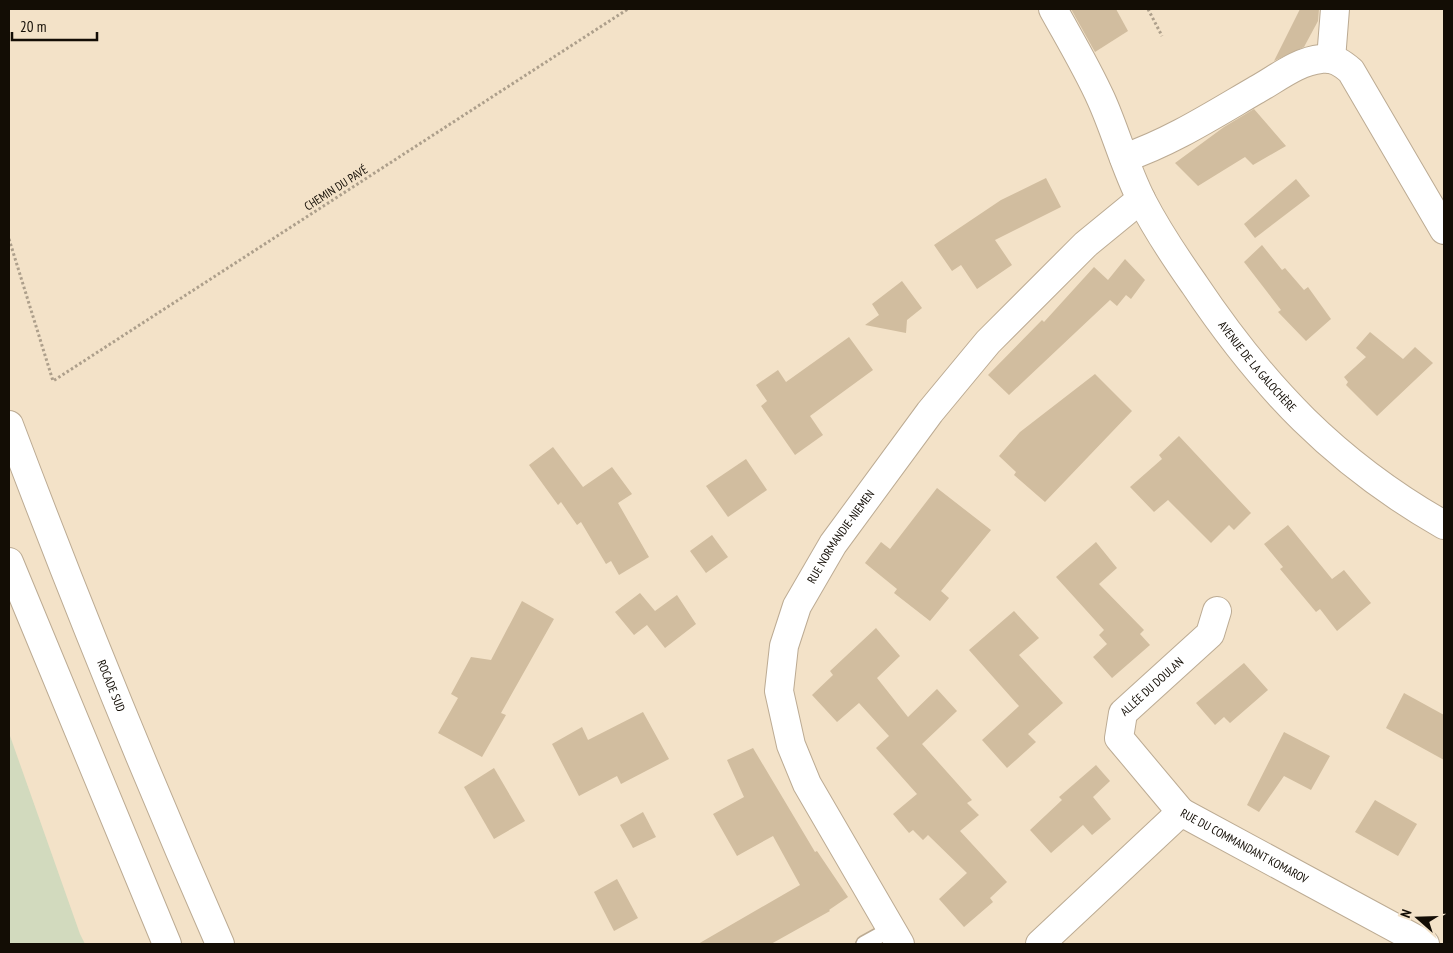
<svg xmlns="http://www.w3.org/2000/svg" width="1453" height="953" font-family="'PT Sans Narrow',sans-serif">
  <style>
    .green { fill: #d2dabe }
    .building { fill: #d1bd9f }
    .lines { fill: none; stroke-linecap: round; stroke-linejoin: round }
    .service-casing { stroke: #bcab93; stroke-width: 18 }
    .minor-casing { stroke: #bcab93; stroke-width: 30 }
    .secondary-casing { stroke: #bcab93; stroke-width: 30 }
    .trunk-casing { stroke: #bcab93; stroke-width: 30 }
    .path { stroke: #ad9f8b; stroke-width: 3; stroke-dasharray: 2.5 2.5; stroke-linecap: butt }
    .service { stroke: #fff; stroke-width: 15 }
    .minor { stroke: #fff; stroke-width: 28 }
    .secondary { stroke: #fff; stroke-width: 28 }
    .trunk { stroke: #fff; stroke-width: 28 }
    .labels { text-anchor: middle; stroke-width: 5; stroke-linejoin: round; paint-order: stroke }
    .street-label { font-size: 12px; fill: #130d05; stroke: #f3e2c8 }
  </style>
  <rect width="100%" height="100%" fill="#f3e2c8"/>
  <path class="green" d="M9 733 80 934 85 944H9Z"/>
  <g class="building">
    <path d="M1071 9H1116L1128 31 1095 52Z"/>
    <path d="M1300 9H1319L1318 21 1304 47 1274 61Z"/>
    <path d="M1254 109 1286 146 1253 165 1245 157 1198 186 1175 163 1224 127Z"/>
    <path d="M1046 178 1061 207 995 240 1012 265 977 289 961 265 952 271 934 245 1001 200Z"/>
    <path d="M1296 179 1310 196 1255 238 1244 224Z"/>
    <path d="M1262 245 1282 270 1285 268 1304 290 1308 287 1331 319 1306 341 1278 312 1281 310 1244 262Z"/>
    <path d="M1125 259 1145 280 1131 299 1126 295 1117 306 1110 300 1009 395 988 375 1042 320 1044 322 1094 267 1108 280Z"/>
    <path d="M902 281 922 308 907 320 906 333 865 325 879 315 872 304Z"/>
    <path d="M1370 332 1403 359 1415 347 1433 363 1377 416 1346 385 1348 382 1344 377 1366 357 1356 348Z"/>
    <path d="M849 337 873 370 810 416 823 435 795 455 761 406 767 401 756 385 778 370 786 382Z"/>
    <path d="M1095 374 1132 411 1045 502 1014 475 1016 472 999 456 1020 432Z"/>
    <path d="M1179 436 1251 513 1234 530 1229 525 1211 543 1168 500 1154 512 1130 487 1162 459 1159 455Z"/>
    <path d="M553 447 583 487 612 467 632 494 618 503 649 557 619 575 611 561 606 564 581 522 577 525 561 502 558 505 529 465Z"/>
    <path d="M746 459 767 490 728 517 706 486Z"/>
    <path d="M937 488 991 530 941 591 949 598 930 621 894 593 897 589 865 563 881 542 890 549Z"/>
    <path d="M1288 525 1332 579 1344 570 1371 603 1337 631 1320 609 1316 612 1280 569 1283 567 1264 544Z"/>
    <path d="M712 535 728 557 706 573 690 551Z"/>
    <path d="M1096 542 1117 568 1099 584 1144 630 1140 634 1150 645 1112 678 1093 657 1107 644 1099 635 1104 630 1056 577Z"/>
    <path d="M640 593 655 611 677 595 696 624 665 648 647 625 634 635 615 612Z"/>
    <path d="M522 601 554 619 501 713 506 715 482 757 438 733 458 698 451 694 471 657 491 660Z"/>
    <path d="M1014 611 1039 638 1019 655 1063 703 1028 734 1036 742 1007 768 982 740 1019 706 969 650Z"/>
    <path d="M876 628 900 656 877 678 908 717 937 689 957 711 922 744 972 800 967 803 979 815 960 831 1007 882 990 898 993 902 964 927 939 899 967 873 928 835 923 840 913 830 909 833 893 814 917 794 876 748 889 736 859 703 837 722 812 695 833 675 830 671Z"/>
    <path d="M1244 663 1268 690 1230 723 1224 717 1215 725 1196 703Z"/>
    <path d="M1404 693 1444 715V760L1386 728Z"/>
    <path d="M643 712 669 759 621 784 617 776 579 796 552 744 582 727 588 740Z"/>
    <path d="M1284 732 1330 756 1311 790 1284 776 1259 812 1247 805Z"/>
    <path d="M753 748 815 852 817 851 848 897 829 910 830 911 771 944H698L800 885 773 836 737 856 713 814 744 797 727 760Z"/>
    <path d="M1096 765 1110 781 1093 797 1111 819 1092 835 1083 825 1051 853 1030 830 1062 800 1059 797Z"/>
    <path d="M494 768 525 821 494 839 464 787Z"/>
    <path d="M1375 800 1417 824 1398 856 1355 832Z"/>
    <path d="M643 812 656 837 633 848 620 825Z"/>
    <path d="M617 879 638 918 614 931 594 892Z"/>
  </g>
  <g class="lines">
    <defs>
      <path id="service" d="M864 944 893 928"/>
      <g id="minor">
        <path d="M1331 59 1335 9"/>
        <path d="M1124 158C1171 142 1213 115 1256 90 1276 79 1298 61 1321 59 1333 57 1342 63 1351 71L1444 230"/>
        <path id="s1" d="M1181 812 1119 738 1123 713 1210 634 1217 611"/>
        <path id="s2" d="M900 944 807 784 791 745 779 691 784 646 797 606 833 544 930 412 988 342 1086 244 1141 199"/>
        <path id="s3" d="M1040 944 1181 812 1425 944"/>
      </g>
      <g id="secondary">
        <path id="s4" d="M1053 9C1069 38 1087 68 1101 99 1116 132 1125 168 1142 201 1157 230 1175 257 1194 284 1263 387 1335 463 1444 525"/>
      </g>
      <g id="trunk">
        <path id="s5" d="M9 425C75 600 145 773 220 944"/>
        <path d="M9 562 167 944"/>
      </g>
    </defs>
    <use href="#service" class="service-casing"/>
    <use href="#minor" class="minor-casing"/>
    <use href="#secondary" class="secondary-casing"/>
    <use href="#trunk" class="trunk-casing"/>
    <g class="path">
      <path d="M1148 9 1162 36"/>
      <path d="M9 239 53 381 628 9"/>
    </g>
    <use href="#service" class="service"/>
    <use href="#minor" class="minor"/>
    <use href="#secondary" class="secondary"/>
    <use href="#trunk" class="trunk"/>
  </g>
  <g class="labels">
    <g class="street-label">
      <text transform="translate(336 188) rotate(-33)" y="4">CHEMIN DU PAVÉ</text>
      <text dy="4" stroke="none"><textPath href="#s4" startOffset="414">AVENUE DE LA GALOCHÈRE</textPath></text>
      <text dy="4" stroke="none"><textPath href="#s2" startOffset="452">RUE NORMANDIE-NIEMEN</textPath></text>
      <text dy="4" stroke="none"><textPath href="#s5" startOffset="280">ROCADE SUD</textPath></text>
      <text dy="4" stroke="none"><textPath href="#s1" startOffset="161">ALLÉE DU DOULAN</textPath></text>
      <text dy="4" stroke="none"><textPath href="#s3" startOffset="265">RUE DU COMMANDANT KOMAROV</textPath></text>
    </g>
  </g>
  <rect width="1453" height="953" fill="none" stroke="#130d05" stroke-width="20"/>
  <g transform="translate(1418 918) rotate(290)" stroke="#f3e2c8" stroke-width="4" paint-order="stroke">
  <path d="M0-4L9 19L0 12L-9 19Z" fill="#130d05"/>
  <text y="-8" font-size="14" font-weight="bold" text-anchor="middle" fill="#130d05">N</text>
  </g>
  <path d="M12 32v8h85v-8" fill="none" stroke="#130d05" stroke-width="2.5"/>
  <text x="20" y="32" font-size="15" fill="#130d05" stroke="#f3e2c8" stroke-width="4" paint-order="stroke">20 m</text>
</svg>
